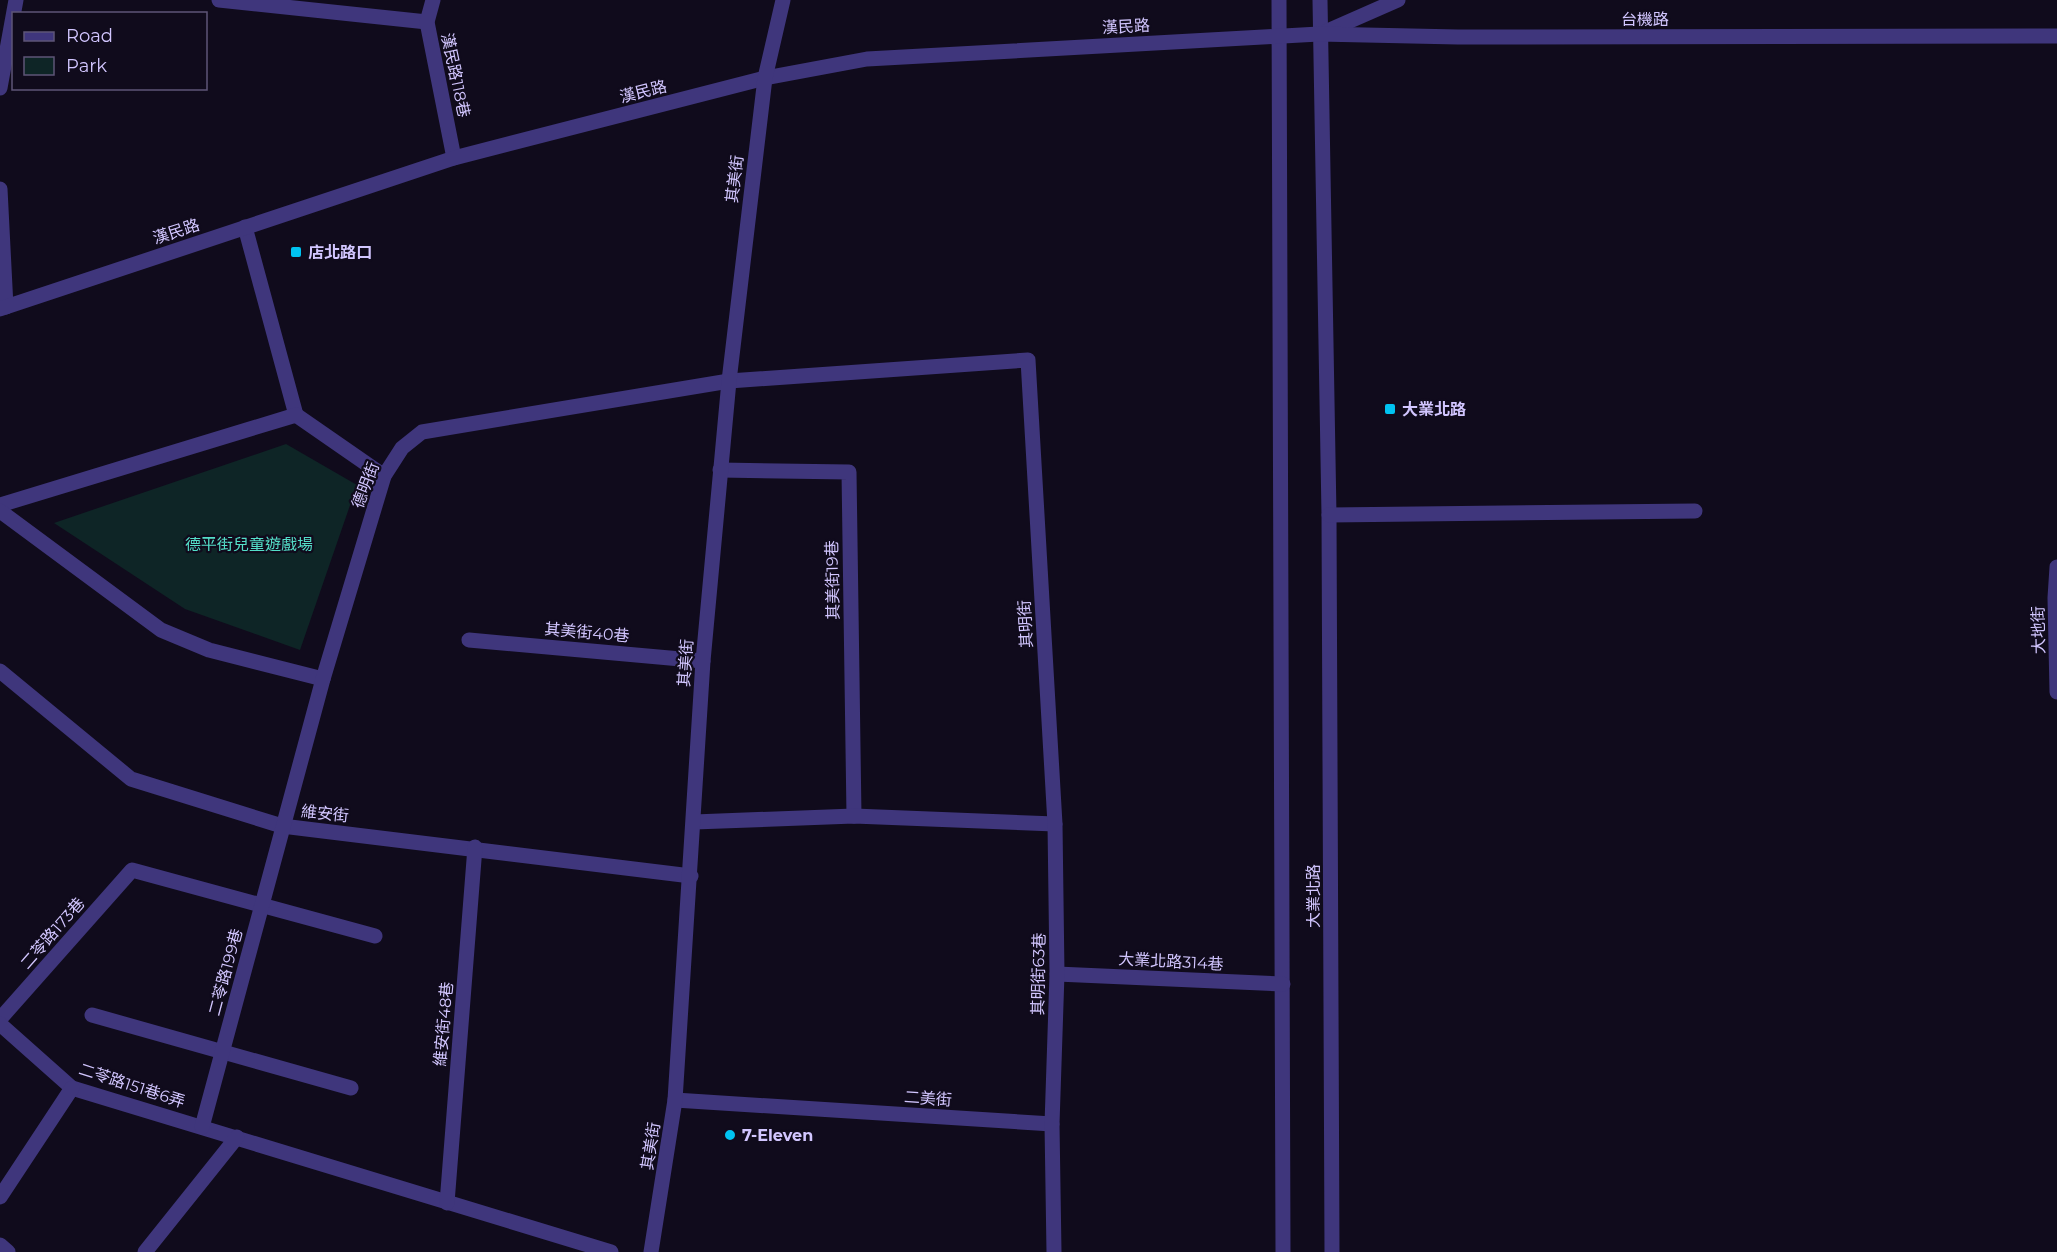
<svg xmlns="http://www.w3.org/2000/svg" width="2057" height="1252" font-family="Montserrat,'Noto Sans TC',sans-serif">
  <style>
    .green { fill: #0e2526 }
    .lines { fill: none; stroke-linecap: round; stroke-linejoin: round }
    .minor { stroke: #3f367c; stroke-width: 15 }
    .poi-dot { fill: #00c3f1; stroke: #100b1c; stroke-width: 2 }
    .labels { text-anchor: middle; stroke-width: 4.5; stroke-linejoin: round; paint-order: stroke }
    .street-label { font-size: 16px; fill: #d2c6ff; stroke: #100b1c }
    .poi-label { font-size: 16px; font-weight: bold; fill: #d2c6ff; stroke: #100b1c; text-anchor: start }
    .park-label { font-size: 16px; fill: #54dec8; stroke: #100b1c }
  </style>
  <rect width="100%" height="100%" fill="#100b1c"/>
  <path class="green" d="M286 444 357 485 300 650 185 609 54 523Z"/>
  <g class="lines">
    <g class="minor">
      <path d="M219 0 427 22"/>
      <path d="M433 0 427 22 454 158"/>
      <path d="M1279 0 1283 1252"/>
      <path d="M1320 0 1329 515 1332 1252"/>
      <path d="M1325 32 1398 0"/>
      <path d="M0 88 16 0"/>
      <path d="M0 189 6 307"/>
      <path d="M245 227 296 415"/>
      <path d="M0 309 454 158 765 78 867 59 1319 34 1458 37 2057 36"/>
      <path d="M720 470 849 472 854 816"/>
      <path d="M0 505 296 415 384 476"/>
      <path d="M0 511 161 630 209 650 323 679"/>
      <path d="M1329 515 1695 511"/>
      <path d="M2057 567 2055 598 2057 692"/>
      <path d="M469 640 703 661"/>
      <path d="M0 671 131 779 282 826 691 876"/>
      <path d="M694 822 854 816 1055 824"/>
      <path d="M1057 974 1283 984"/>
      <path d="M92 1015 351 1088"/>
      <path d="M0 1019 132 870 375 936"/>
      <path d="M0 1024 72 1088 611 1252"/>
      <path d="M675 1100 1052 1124"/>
      <path d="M202 1127 323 679 384 476 402 448 422 432 729 381 1028 360 1055 824 1057 974 1052 1124 1054 1252"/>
      <path d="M0 1197 72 1088"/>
      <path d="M447 1203 475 847"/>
      <path d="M0 1245 8 1252"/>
      <path d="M145 1252 237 1137"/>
      <path d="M651 1252 675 1100 703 661 729 381 765 78 783 0"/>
    </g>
  </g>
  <g class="poi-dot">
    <rect x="290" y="246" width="12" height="12" rx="3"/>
    <rect x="1384" y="403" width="12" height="12" rx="3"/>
    <circle cx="730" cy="1135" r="6"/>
  </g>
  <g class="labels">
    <g class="street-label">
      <text x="1645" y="25">台機路</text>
      <text transform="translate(1126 26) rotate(-3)" y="6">漢民路</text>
      <text transform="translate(456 75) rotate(78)" y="6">漢民路118巷</text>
      <text transform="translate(643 91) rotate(-14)" y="6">漢民路</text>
      <text transform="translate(734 179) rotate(-83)" y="6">其美街</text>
      <text transform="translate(176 231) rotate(-18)" y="6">漢民路</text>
      <text transform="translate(365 485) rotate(-69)" y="6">德明街</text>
      <text transform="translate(832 580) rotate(-91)" y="6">其美街19巷</text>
      <text transform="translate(1025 624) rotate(-93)" y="6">其明街</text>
      <text transform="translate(2038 630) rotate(-91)" y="6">大地街</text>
      <text transform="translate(587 632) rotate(5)" y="6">其美街40巷</text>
      <text transform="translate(685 663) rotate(-86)" y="6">其美街</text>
      <text transform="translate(325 813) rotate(6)" y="6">維安街</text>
      <text transform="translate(1313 896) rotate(-90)" y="6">大業北路</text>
      <text transform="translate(52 933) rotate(-49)" y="6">二苓路173巷</text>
      <text transform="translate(1171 961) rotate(3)" y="6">大業北路314巷</text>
      <text transform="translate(225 972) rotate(-75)" y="6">二苓路199巷</text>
      <text transform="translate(1038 974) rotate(-89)" y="6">其明街63巷</text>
      <text transform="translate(443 1024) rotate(-85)" y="6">維安街48巷</text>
      <text transform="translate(132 1085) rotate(18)" y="6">二苓路151巷6弄</text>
      <text transform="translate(928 1098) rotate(4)" y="6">二美街</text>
      <text transform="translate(650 1146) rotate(-81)" y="6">其美街</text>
    </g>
    <g class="poi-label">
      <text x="308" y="258">店北路口</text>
      <text x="1402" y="415">大業北路</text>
      <text x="742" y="1141">7-Eleven</text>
    </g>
    <g class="park-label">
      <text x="249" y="550">德平街兒童遊戲場</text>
    </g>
  </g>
  <rect x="12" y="12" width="195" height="78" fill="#100b1c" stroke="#5e5677" stroke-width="1.5"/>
  <rect x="24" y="32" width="30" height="9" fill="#3f367c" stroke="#5e5677" stroke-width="1.5"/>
  <text x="66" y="42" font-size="18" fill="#d2c6ff">Road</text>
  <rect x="24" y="57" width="30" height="18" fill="#0e2526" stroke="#5e5677" stroke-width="1.5"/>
  <text x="66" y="72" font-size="18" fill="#d2c6ff">Park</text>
</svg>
